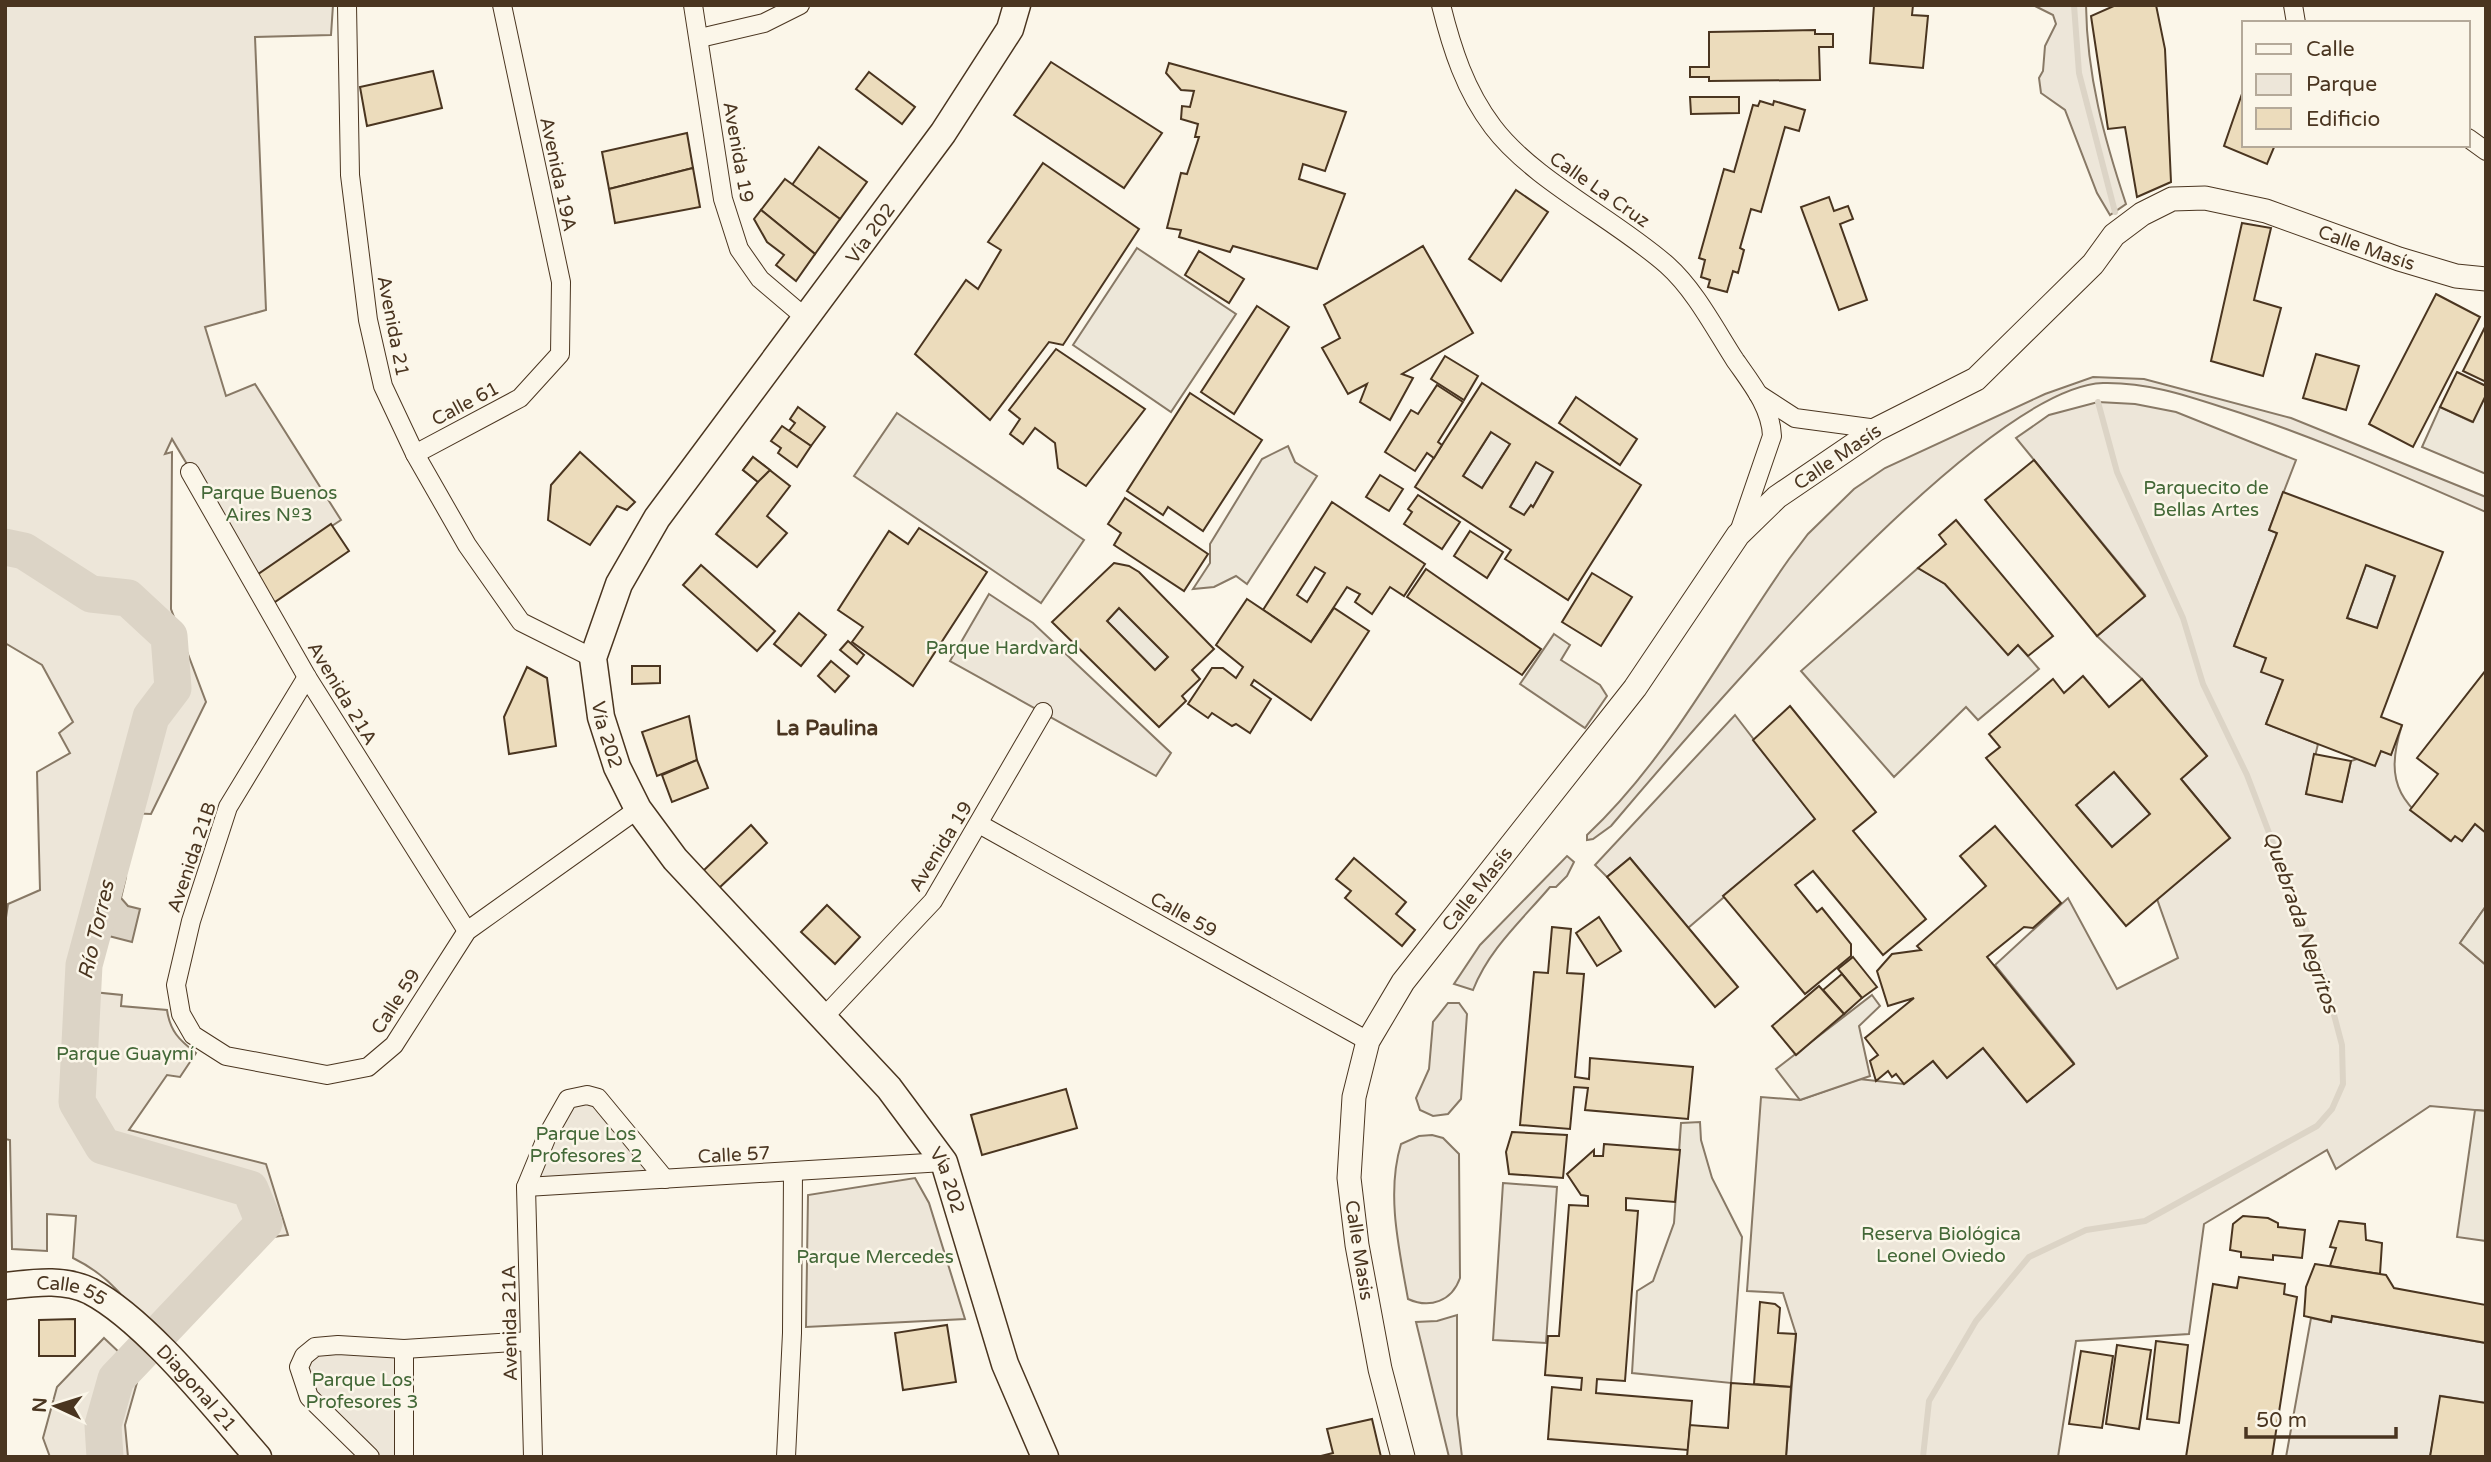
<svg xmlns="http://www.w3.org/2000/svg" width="2491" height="1462" font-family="'Varela Round',sans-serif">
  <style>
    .green { fill: #ede6d9; stroke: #887966; stroke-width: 2 }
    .parking { fill: #ede7d9; stroke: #887966; stroke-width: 2 }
    .water { fill: #dcd4c6; stroke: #887966; stroke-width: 2 }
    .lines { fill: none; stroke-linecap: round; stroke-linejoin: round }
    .stream { stroke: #dcd4c6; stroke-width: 6 }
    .river { stroke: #dcd4c6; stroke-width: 37 }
    .building { fill: #ecdcbc; stroke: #4a3520; stroke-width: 2; fill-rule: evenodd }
    .minor-casing { stroke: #4a3520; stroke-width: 20 }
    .tertiary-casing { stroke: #4a3520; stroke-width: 25 }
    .secondary-casing { stroke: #4a3520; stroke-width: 29 }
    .minor { stroke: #fbf6e9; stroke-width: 18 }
    .tertiary { stroke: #fbf6e9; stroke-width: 23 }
    .secondary { stroke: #fbf6e9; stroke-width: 26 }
    .labels { text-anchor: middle; stroke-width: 5; stroke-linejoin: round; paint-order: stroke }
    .street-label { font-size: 19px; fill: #4a3520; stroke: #fbf6e9 }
    .park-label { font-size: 19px; fill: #436837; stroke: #fbf6e9 }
    .neighbourhood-label { font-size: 21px; font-weight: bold; fill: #4a3520; stroke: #fbf6e9 }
    .water-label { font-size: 21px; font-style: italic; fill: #4a3520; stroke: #fbf6e9 }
  </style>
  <rect width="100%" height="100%" fill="#fbf6e9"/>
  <g class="green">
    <path d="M5 5H333L331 35 255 37 266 310 205 327 226 396 255 384 341 520 254 577 172 439 165 454 172 452 171 609 206 702 151 814 125 813 84 965 83 991 122 995 121 1006 167 1010C170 1031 179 1040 196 1053L180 1077 167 1075 129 1130 266 1164 288 1235 266 1238 160 1350C133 1310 118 1280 73 1258L76 1216 47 1214V1251L12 1249 10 1140 5 1139V924L8 904 40 890 37 772 70 753 59 733 73 722 42 665 5 643Z"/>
    <path d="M2033 5H2086C2087 76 2104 138 2126 204L2110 215 2097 193 2065 110 2041 93 2039 78 2043 71 2045 46 2056 24 2053 15Z"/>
    <path d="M2093 377 2144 379 2291 418 2486 497V512C2400 475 2314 436 2225 408 2185 395 2146 382 2103 383 1983 387 1693 729 1611 826L1593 839 1587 840V835C1670 757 1723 652 1789 559L1808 534 1854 489 1885 468 2045 394Z"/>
    <path d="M2098 402 2135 404 2176 412 2296 460 2269 530 2277 533 2234 646 2266 658 2283 680 2266 724 2318 744 2306 794 2342 801 2351 761 2381 751 2391 754 2402 725C2382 788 2404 805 2450 841L2455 836 2462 841 2475 824 2486 833V906L2460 943 2486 965V1111L2430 1106 2336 1169 2327 1150 2204 1224 2189 1334 2076 1341 2058 1457H1786L1796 1334 1783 1293 1747 1291 1761 1097 1800 1100 1859 1079 1904 1084 1933 1061 1947 1077 1983 1048 2027 1102 2074 1063 1995 965 2068 898 2117 989 2178 958 2157 899 2230 838 2181 779 2207 756 2142 679 2097 636 2145 595 2016 438 2049 415Z"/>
    <path d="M989 594 1033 623 1171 753 1156 776 950 661Z"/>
    <path d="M1735 715 1815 819 1688 928 1630 858 1607 877 1595 865Z"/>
    <path d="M1567 856 1574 862 1567 876 1556 887H1550C1522 920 1489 949 1473 990L1454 984 1480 945Z"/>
    <path d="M1448 1003H1459L1467 1014 1461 1099 1448 1114 1433 1116 1420 1110 1416 1098 1429 1069 1433 1022Z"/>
    <path d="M587 1095 665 1179 526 1187 558 1114Z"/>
    <path d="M1432 1135 1443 1138 1459 1154 1460 1278C1452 1301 1430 1309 1408 1299 1399 1249 1386 1193 1401 1144L1419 1136Z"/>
    <path d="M915 1178 929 1203 965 1319 806 1327 808 1195Z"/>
    <path d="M1503 1183 1557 1187 1546 1343 1493 1340Z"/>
    <path d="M1457 1315V1415L1462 1457H1449L1416 1322 1437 1321Z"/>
    <path d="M2332 1316 2486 1343V1403L2441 1396 2430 1457H2286L2311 1318 2331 1322Z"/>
    <path d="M104 1338 140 1372 125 1425 128 1457H50L43 1438 57 1387Z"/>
    <path d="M404 1349V1457H370L309 1397 304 1356Z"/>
  </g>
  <g class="parking">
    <path d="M1137 248 1236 314 1171 412 1073 345Z"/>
    <path d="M2486 395V474L2422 447 2440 407 2472 422Z"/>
    <path d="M897 413 1084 540 1041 603 854 476Z"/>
    <path d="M1491 432 1510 444 1482 488 1463 476Z"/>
    <path d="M1288 446 1295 462 1317 476 1247 584 1236 576 1214 587 1193 589 1210 563V544L1262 459Z"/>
    <path d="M1536 462 1553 472 1533 507 1531 506 1524 515 1510 507Z"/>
    <path d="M2366 565 2395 576 2377 628 2347 618Z"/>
    <path d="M1918 568 1945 584 2009 654 2018 645 2039 669 1978 720 1966 707 1894 777 1801 671Z"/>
    <path d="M1119 608 1168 657 1155 670 1107 621Z"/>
    <path d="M1554 634 1570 645 1561 660 1600 685 1607 696 1585 728 1520 684Z"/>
    <path d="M2114 772 2150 814 2112 847 2076 805Z"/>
    <path d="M2486 906V965L2460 943Z"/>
    <path d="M1872 995 1880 1006 1859 1026 1870 1076 1800 1100 1776 1069Z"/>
    <path d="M2475 1110 2486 1111V1241L2457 1237Z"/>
    <path d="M1700 1122 1701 1140 1712 1178 1742 1237 1731 1383 1632 1373 1637 1291 1653 1281 1674 1223 1681 1123Z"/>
  </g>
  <path class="water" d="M112 873 126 877 121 898 128 906 140 909 132 942 97 933Z"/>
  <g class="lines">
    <g class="stream">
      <path d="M2074 5 2079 73 2115 212"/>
      <path d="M1923 1457 1929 1401 1976 1321 2029 1257 2086 1230 2145 1221 2317 1126 2332 1109 2343 1084 2342 1045 2324 977 2247 775 2203 684 2183 618 2117 472 2098 402"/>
    </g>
    <path class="river" d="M5 547 24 551 91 594 128 598 169 636 173 688 151 717 84 965 77 1102 103 1146 250 1189 264 1223 116 1379 103 1425 105 1457"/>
  </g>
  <g class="building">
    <path d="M1874 5H1913L1912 15 1928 16 1923 68 1870 63Z"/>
    <path d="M2116 5H2156L2165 49 2171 182 2137 197 2125 127 2108 129 2091 16Z"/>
    <path d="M1815 30V34H1833V47H1819L1820 80 1709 81V77H1690V67H1709V32Z"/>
    <path d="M1051 62 1162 133 1124 188 1014 115Z"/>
    <path d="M1169 63 1346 112 1325 171 1303 164 1299 179 1345 194 1317 269 1233 246 1230 252 1179 237 1181 230 1167 228 1181 173 1187 174 1199 137H1195L1198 124 1181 119 1182 106 1190 107 1194 91 1181 90 1166 73Z"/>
    <path d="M433 71 442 108 367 126 360 87Z"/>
    <path d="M869 72 915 107 902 124 856 89Z"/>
    <path d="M2244 88V145H2275L2267 164 2224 146Z"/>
    <path d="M1690 97H1739V113L1691 114Z"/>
    <path d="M1760 101 1773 105 1774 101 1805 110 1799 131 1785 127 1761 212 1751 209 1740 248 1744 250 1738 273 1733 271 1727 292 1708 287 1710 280 1701 277 1705 260 1699 258 1724 169 1734 172 1753 105 1758 106Z"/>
    <path d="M687 133 693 168 609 189 602 152Z"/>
    <path d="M819 147 867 182 840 219 792 185Z"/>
    <path d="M1043 163 1139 229 1063 345 1049 342 990 420 915 354 966 280 978 289 1001 250 988 242Z"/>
    <path d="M693 168 700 207 615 223 609 189Z"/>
    <path d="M785 179 840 219 815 254 761 210Z"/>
    <path d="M1516 190 1548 212 1501 281 1469 259Z"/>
    <path d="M1829 197 1834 211 1848 206 1853 219 1840 224 1867 300 1839 310 1801 207Z"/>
    <path d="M761 210 815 254 796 281 776 265 784 255 767 242 754 219Z"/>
    <path d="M2242 223 2271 228 2254 300 2281 308 2263 376 2211 361Z"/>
    <path d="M1423 246 1473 333 1402 374 1413 378 1390 420 1360 402 1367 384 1348 394 1322 348 1340 338 1324 305Z"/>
    <path d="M1199 251 1244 279 1229 303 1185 275Z"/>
    <path d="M2436 294 2480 317 2413 447 2369 424Z"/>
    <path d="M1257 306 1289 327 1234 414 1201 392Z"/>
    <path d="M2486 325V382L2463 371Z"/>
    <path d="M1056 349 1145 409 1086 486 1058 468 1055 443 1035 428 1023 444 1010 434 1020 419 1009 410Z"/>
    <path d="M2316 354 2359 366 2346 410 2303 398Z"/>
    <path d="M1445 356 1478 376 1464 400 1431 379Z"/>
    <path d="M2457 372 2486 386V395L2473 422 2440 407Z"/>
    <path d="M1482 383 1641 485 1568 600 1505 559 1511 550 1415 487ZM1491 432 1510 444 1482 488 1463 476ZM1536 462 1553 472 1533 507 1531 505 1524 515 1510 507Z"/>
    <path d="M1437 385 1463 402 1438 442 1442 445 1434 458 1427 453 1415 471 1385 452 1411 410 1418 414Z"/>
    <path d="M1190 393 1262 440 1203 531 1168 507 1163 515 1127 491Z"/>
    <path d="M1576 397 1637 439 1620 465 1559 423Z"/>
    <path d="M798 407 825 427 811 446 789 431 795 423 790 419Z"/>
    <path d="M782 426 811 446 797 467 778 453 781 448 771 441Z"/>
    <path d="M580 452 635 502 627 510 617 506 590 545 548 520 551 485Z"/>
    <path d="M753 457 790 486 767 516 787 533 757 567 716 534 758 482 743 470Z"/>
    <path d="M753 457 770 470 758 482 743 470Z"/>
    <path d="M2034 460 2145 596 2097 636 1985 500Z"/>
    <path d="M1380 475 1403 489 1389 511 1366 497Z"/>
    <path d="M2283 492 2443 552 2381 717 2402 725 2391 755 2381 751 2375 766 2266 724 2283 680 2261 672 2266 658 2234 646 2277 533 2269 530ZM2366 565 2395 576 2377 628 2347 618Z"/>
    <path d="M1418 495 1460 522 1442 549 1404 524 1412 512 1408 509Z"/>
    <path d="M1125 498 1208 554 1184 591 1114 545 1121 533 1108 524Z"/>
    <path d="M1332 502 1425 564 1404 596 1390 587 1372 614 1355 602 1360 594 1347 587 1311 642 1263 610ZM1315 567 1325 573 1307 602 1297 595Z"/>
    <path d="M1956 520 2053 636 2028 656 2018 645 2008 655 1945 584 1918 568 1946 544 1939 535Z"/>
    <path d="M331 524 349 551 272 604 254 577Z"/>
    <path d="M919 528 987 572 913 686 852 642 863 627 838 610 889 531 908 544Z"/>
    <path d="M1470 531 1503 552 1487 578 1454 556Z"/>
    <path d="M1114 563 1129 566 1139 572 1214 649 1192 670 1200 679 1182 696 1186 701 1159 727 1052 622ZM1119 608 1168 657 1155 670 1107 621Z"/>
    <path d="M701 565 775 631 757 651 683 585Z"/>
    <path d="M1426 569 1541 649 1522 675 1407 597Z"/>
    <path d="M1592 573 1632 597 1601 646 1562 622Z"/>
    <path d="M1247 599 1311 642 1334 608 1369 631 1311 720 1254 680 1251 685 1271 699 1250 733 1236 724 1232 726 1212 713 1208 718 1188 704 1212 668H1223L1236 678 1243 667 1216 645Z"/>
    <path d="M799 613 826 635 801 666 774 644Z"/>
    <path d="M848 641 864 655 857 664 840 650Z"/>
    <path d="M831 661 849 676 835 692 818 676Z"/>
    <path d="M632 666H660V683L632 684Z"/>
    <path d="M527 667 547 678 556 746 509 754 504 717Z"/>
    <path d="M2486 670V833L2475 824 2462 841 2455 836 2451 841 2410 810 2438 774 2417 758Z"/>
    <path d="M2083 676 2109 707 2142 679 2207 756 2181 779 2230 838 2126 926 1986 758 2000 747 1989 734 2053 679 2064 693ZM2114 772 2150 814 2112 847 2076 805Z"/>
    <path d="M1790 706 1876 812 1853 831 1926 919 1883 955 1813 871 1795 885 1817 912 1822 908 1851 944V956L1805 994 1723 896 1815 819 1753 740Z"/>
    <path d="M689 716 697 760 657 776 642 732Z"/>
    <path d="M2314 754 2351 761 2342 802 2306 794Z"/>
    <path d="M697 760 708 788 672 802 662 775Z"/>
    <path d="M751 825 767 843 719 888 703 871Z"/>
    <path d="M1995 826 2061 903 2033 928 2024 927 1987 957 2074 1064 2027 1102 1983 1048 1947 1078 1933 1061 1904 1084 1896 1074 1892 1077 1888 1071 1876 1081 1870 1061 1878 1055 1865 1038 1914 998 1888 1006 1877 971 1892 954 1921 950 1917 946 1986 886 1960 856Z"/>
    <path d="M1354 858 1406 902 1396 914 1415 930 1402 946 1345 898 1351 891 1336 879Z"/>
    <path d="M1630 858 1738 987 1715 1007 1607 877Z"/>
    <path d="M827 905 860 937 835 964 801 932Z"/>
    <path d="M1599 917 1621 951 1597 966 1576 933Z"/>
    <path d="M1552 927 1571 929 1567 973 1584 974 1575 1077 1589 1079 1590 1058 1693 1067 1688 1119 1585 1110 1588 1088 1574 1087 1570 1129 1520 1125 1534 972 1548 973Z"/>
    <path d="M1853 957 1877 987 1862 998 1838 969Z"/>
    <path d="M1842 974 1862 998 1844 1014 1823 990Z"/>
    <path d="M1819 986 1844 1014 1796 1055 1772 1026Z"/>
    <path d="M1066 1089 1077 1128 982 1155 971 1115Z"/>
    <path d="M1512 1132 1567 1135 1563 1178 1509 1174 1506 1152Z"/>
    <path d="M1604 1144 1680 1150 1675 1202 1626 1198V1210L1638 1211 1625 1381 1597 1379 1596 1393 1692 1401 1688 1450 1548 1439 1552 1387 1581 1390 1582 1378 1545 1375 1548 1336H1559L1569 1205 1588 1206V1196L1581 1195 1567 1174 1594 1150V1156H1603Z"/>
    <path d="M2243 1216 2268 1218 2278 1223V1227L2305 1230 2302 1258 2273 1255V1260L2241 1257V1252L2230 1250 2233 1224Z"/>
    <path d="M2339 1221 2365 1224 2366 1240 2382 1243 2380 1274 2330 1266 2336 1248 2330 1247Z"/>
    <path d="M2315 1264 2386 1275 2394 1288 2486 1305V1343L2332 1316 2331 1322 2304 1316 2306 1287Z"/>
    <path d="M2239 1277 2285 1284 2284 1294 2297 1297 2272 1457H2186L2213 1284 2237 1288Z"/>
    <path d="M1760 1302 1775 1304 1780 1308 1778 1333 1796 1334 1791 1387 1754 1384Z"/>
    <path d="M75 1319V1356H39V1320Z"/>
    <path d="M947 1325 956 1382 903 1390 895 1333Z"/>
    <path d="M2156 1341 2188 1345 2179 1423 2147 1419Z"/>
    <path d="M2117 1345 2151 1350 2139 1429 2106 1424Z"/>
    <path d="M2081 1351 2113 1356 2102 1428 2069 1424Z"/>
    <path d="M1731 1383 1791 1387 1786 1457H1687L1690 1425 1728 1428Z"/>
    <path d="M2440 1396 2486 1403V1457H2430Z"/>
    <path d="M1372 1419 1381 1457H1317L1333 1453 1327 1429Z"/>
  </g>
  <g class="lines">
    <defs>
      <g id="minor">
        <path d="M347 5 350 175 368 320 383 386 415 454 467 545 521 622 593 658"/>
        <path d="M693 5 723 199 739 249 760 279 807 319"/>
        <path d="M1441 5C1452 49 1465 90 1493 127 1533 180 1615 219 1667 265 1695 290 1715 329 1735 360 1751 383 1771 407 1772 436L1738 535"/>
        <path d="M2293 5 2296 23"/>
        <path d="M700 38 764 23 800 5"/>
        <path d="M2468 138 2486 151"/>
        <path d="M1758 394 1795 418 1877 429"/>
        <path d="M415 454 520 398 560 354 561 282 502 5"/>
        <path d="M190 472 307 677 467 931"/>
        <path d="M307 677 228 807 191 921 176 985 181 1014 193 1035 226 1056 327 1075 368 1067 394 1045 467 931 638 809"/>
        <path d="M979 824 1368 1041"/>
        <path d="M823 1018 933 901 1043 712"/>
        <path d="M526 1187 944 1162"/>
        <path d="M370 1457 309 1397 299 1367 304 1356 315 1347 338 1345 404 1349 530 1341"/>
        <path d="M404 1457V1349"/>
        <path d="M533 1457 526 1187 547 1136 568 1099 587 1095 598 1098 665 1179"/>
        <path d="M786 1457 792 1333 793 1171"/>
      </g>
      <g id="tertiary">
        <path id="s1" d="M1403 1457 1380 1369 1357 1245 1349 1178 1354 1097 1368 1041 1403 982 1635 688 1738 535 1777 497 1877 429 1976 379 2093 264 2114 235 2142 214 2172 199 2205 198 2266 211 2399 259 2456 276 2486 279"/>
      </g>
      <g id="secondary">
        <path id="s2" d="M1017 5 1010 29 943 133 657 518 619 584 593 658 601 717 617 767 638 809 675 859 889 1088 944 1162 1005 1364 1045 1457"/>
        <path id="s3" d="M5 1286C33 1283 63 1278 90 1291 146 1320 215 1408 258 1457"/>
      </g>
    </defs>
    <use href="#minor" class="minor-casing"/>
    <use href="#tertiary" class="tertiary-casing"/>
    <use href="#secondary" class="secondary-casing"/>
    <use href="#minor" class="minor"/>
    <use href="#tertiary" class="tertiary"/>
    <use href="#secondary" class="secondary"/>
  </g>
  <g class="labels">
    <g class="street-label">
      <text transform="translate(739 152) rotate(80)" y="7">Avenida 19</text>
      <text transform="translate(559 174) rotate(78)" y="7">Avenida 19A</text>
      <text transform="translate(1600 189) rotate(35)" y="7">Calle La Cruz</text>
      <text transform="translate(870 233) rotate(-54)" y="7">Vía 202</text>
      <text dy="7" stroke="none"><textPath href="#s1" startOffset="1808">Calle Masís</textPath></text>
      <text transform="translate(394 326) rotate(79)" y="7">Avenida 21</text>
      <text transform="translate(465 403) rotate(-28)" y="7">Calle 61</text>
      <text dy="7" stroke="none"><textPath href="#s1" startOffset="1178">Calle Masís</textPath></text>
      <text transform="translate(343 693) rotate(59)" y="7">Avenida 21A</text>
      <text dy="7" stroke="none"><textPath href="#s2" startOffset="861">Vía 202</textPath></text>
      <text transform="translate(940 846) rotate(-58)" y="7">Avenida 19</text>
      <text transform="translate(191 857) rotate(-71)" y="7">Avenida 21B</text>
      <text dy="7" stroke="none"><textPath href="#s1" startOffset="611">Calle Masís</textPath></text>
      <text transform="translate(1184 914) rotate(29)" y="7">Calle 59</text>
      <text transform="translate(395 1001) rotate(-57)" y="7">Calle 59</text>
      <text transform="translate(734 1154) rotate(-3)" y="7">Calle 57</text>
      <text dy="7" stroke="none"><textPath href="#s2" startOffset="1428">Vía 202</textPath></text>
      <text transform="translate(1360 1250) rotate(81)" y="7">Calle Masis</text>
      <text dy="7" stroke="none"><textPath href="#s3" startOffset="68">Calle 55</textPath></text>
      <text transform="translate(509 1323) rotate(-91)" y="7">Avenida 21A</text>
      <text dy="7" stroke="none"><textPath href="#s3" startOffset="231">Diagonal 21</textPath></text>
    </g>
    <g class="park-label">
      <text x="2206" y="494">Parquecito de<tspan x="2206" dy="22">Bellas Artes</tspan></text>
      <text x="269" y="499">Parque Buenos<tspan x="269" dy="22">Aires Nº3</tspan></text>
      <text x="1002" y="654">Parque Hardvard</text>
      <text x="125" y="1060">Parque Guaymí</text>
      <text x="586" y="1140">Parque Los<tspan x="586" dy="22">Profesores 2</tspan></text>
      <text x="1941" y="1240">Reserva Biológica<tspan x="1941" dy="22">Leonel Oviedo</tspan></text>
      <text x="875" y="1263">Parque Mercedes</text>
      <text x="362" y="1386">Parque Los<tspan x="362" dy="22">Profesores 3</tspan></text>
    </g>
    <g class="neighbourhood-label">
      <text x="827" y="735">La Paulina</text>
    </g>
    <g class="water-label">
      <text transform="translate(2301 922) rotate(71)" y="7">Quebrada Negritos</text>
      <text transform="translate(96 930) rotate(-77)" y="7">Río Torres</text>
    </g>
  </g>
  <rect width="2491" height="1462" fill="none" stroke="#4a3520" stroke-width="14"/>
  <rect x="2242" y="21" width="228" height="126" fill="#fbf6e9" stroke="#b4a999" stroke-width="2"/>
  <rect x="2256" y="44" width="35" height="10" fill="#fbf6e9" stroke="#b4a999" stroke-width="2"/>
  <text x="2306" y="56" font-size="21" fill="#4a3520">Calle</text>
  <rect x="2256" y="74" width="35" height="21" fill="#ede6d9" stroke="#b4a999" stroke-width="2"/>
  <text x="2306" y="91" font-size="21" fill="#4a3520">Parque</text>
  <rect x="2256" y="108" width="35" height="21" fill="#ecdcbc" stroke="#b4a999" stroke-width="2"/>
  <text x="2306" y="126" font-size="21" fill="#4a3520">Edificio</text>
  <g transform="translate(56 1406) rotate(274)" stroke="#fbf6e9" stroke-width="5" paint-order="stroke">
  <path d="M0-5L12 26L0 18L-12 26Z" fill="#4a3520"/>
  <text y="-10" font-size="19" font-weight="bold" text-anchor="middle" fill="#4a3520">N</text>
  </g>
  <path d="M2246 1427v10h150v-10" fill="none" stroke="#4a3520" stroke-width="3.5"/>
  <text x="2256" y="1427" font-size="21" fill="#4a3520" stroke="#fbf6e9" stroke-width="5" paint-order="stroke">50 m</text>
</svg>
